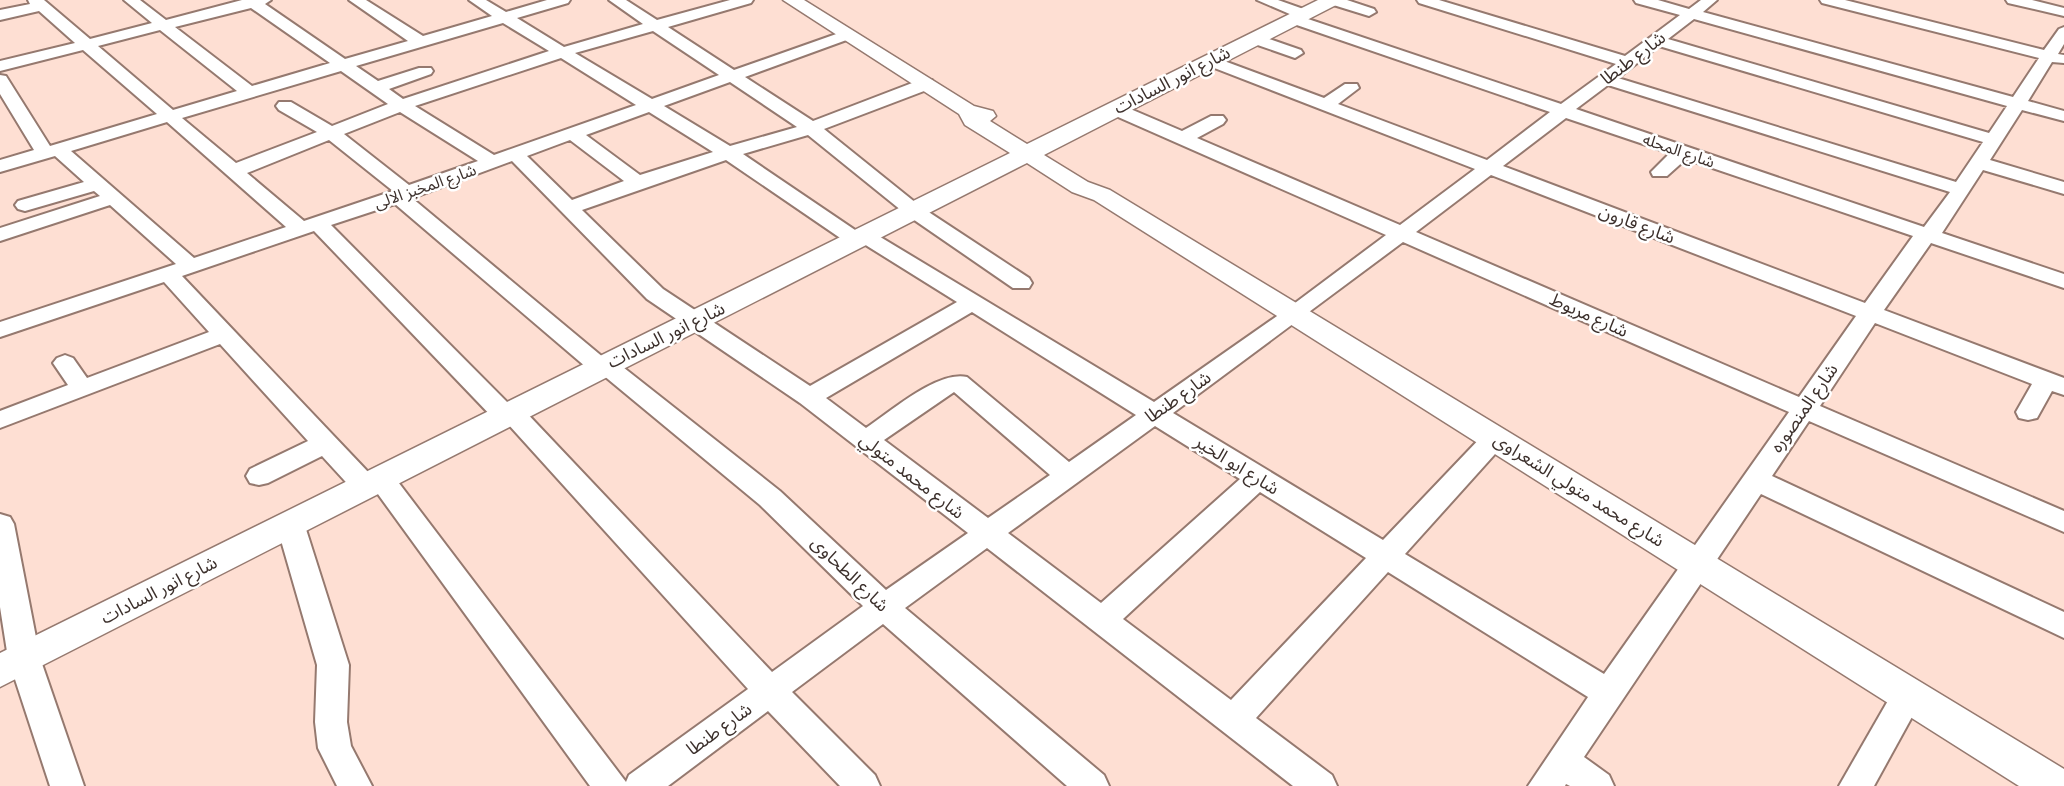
<svg xmlns="http://www.w3.org/2000/svg" width="2064" height="786" font-family="'Roboto Condensed','Noto Sans Arabic',sans-serif">
  <style>
    .lines { fill: none; stroke-linecap: round; stroke-linejoin: round }
    .minor-casing { stroke: #95796f; stroke-width: 4 }
    .tertiary-casing { stroke: #95796f; stroke-width: 3 }
    .minor { fill: #fff; fill-rule: evenodd }
    .tertiary { fill: #fff; fill-rule: evenodd }
    .labels { text-anchor: middle; stroke-width: 5; stroke-linejoin: round; paint-order: stroke }
    .far-street-label { font-size: 16px; fill: #3c302c; stroke: #fff }
    .street-label { font-size: 18px; fill: #3c302c; stroke: #fff }
  </style>
  <rect width="100%" height="100%" fill="#fedfd3"/>
  <g class="lines">
    <defs>
      <g id="minor">
        <path d="M28 0H44L90 39 152 23 124 0H140L166 20 242 0H271L265 4 345 59 408 41 349 0H366L423 36 492 16 469 0H486L506 12 547 0H570L568 3 517 18 564 47 643 24 609 0H626L657 20 730 0H753L751 3 668 27 734 70 842 32H852L855 35 852 38 745 77 813 121 920 80H932L934 84 932 88 824 129 921 207 1029 278 1032 283 1029 288H1013L907 215 808 135 743 154 858 232H872L1154 402 1287 309 1386 235 1109 113 1106 109 1109 105H1121L1182 131 1211 116H1223L1226 120 1223 124 1197 138 1400 225 1475 169 1204 64 1202 61 1204 58H1216L1324 98 1345 84H1357L1359 88 1338 104 1487 160 1550 112 1288 22 1285 19 1292 15 1257 0H1278L1309 11 1311 14 1305 18 1561 104 1616 64 1419 3 1417 0H1439L1625 56 1680 15 1636 3 1634 0H1658L1689 9 1701 0H1717L1703 12 2013 97 2039 58 1822 3 1820 0H1845L2044 50 2059 29 2064 27V44L2058 54 2064 55V63L2052 62 2028 101 2064 111V121L2022 110 1990 160 2064 182V194L1983 170 1942 233 2064 274V288L1931 243 1884 310 2064 378V395L2052 391 2037 418 2028 420 2019 418 2016 412 2032 384 1875 323 1820 406 2064 511V532L1809 421 1772 476 2064 612V638L1761 494 1584 757 1609 775 1614 786H1570L1566 784 1565 786H1528L1588 697 1388 572 1256 718 1332 775 1337 786H1293L987 548 905 608 1104 775 1109 786H1067L883 624 792 692 875 775 880 786H840L768 711 668 786H590L375 490 364 495 355 492 322 456 268 483 259 485 250 483 246 476 250 469 308 441 220 344 0 428V411L68 385 53 363 57 358 65 355 73 358 87 378 209 332 164 282 0 337V322L176 264 110 205 0 241V228L100 196 94 191 25 211 18 209 15 205 18 201 84 182 55 156 0 172V160L34 150 0 94V75L6 76 50 146 157 114 83 50 0 71V61L75 43 39 11 0 20V10L30 4ZM251 8 330 63 252 86 175 27ZM1694 19 2007 106 1989 133 1668 39ZM503 23 549 51 403 99 389 89 431 74 433 71 431 68H419L378 81 356 66ZM160 30 237 91 173 110 98 46ZM653 31 719 75 652 99 575 53ZM1659 46 1983 142 1956 182 1618 78ZM561 58 636 105 494 155 415 106ZM341 71 388 104 332 126 291 102H279L276 106 279 110 317 132 236 163 182 118ZM730 82 797 127 730 146 664 106ZM1608 85 1950 192 1924 227 1576 109ZM400 112 478 161 409 185 344 134ZM649 112 713 152 640 175 586 135ZM1566 118 1670 153 1651 172 1653 176H1667L1686 159 1913 236 1865 303 1503 166ZM167 122 286 227 194 258 71 151ZM329 140 393 191 304 221 247 173ZM570 140 624 181 572 200 527 156ZM726 160 849 244H864L957 302 810 386 663 289 582 210ZM512 161 647 299 800 403 968 533 886 590 780 491 614 360 604 358 412 198ZM1491 175 1856 316 1799 397 1416 232ZM395 204 593 373 603 375 760 505 863 606 772 672 520 406 509 404 331 225ZM314 231 496 421 507 423 748 689 629 775 626 782 389 470 380 468 369 473 182 276ZM1403 242 1789 412 1604 674 1405 554 1504 444 1508 438 1504 432 1495 429 1486 432 1383 540 1173 413ZM972 312 1136 415 1069 462 967 377C938 370 890 412 866 428L826 398ZM954 392 1050 475 988 518 884 440ZM1155 426 1240 479 1101 603 1008 533ZM1260 492 1366 558 1231 700 1123 619Z"/>
        <path d="M1325 0H1347L1374 9 1376 12 1369 16 1327 3Z"/>
        <path d="M2006 0H2032L2064 8V16L2008 3Z"/>
        <path d="M1255 34 1301 50 1303 53 1295 58 1249 42 1247 39Z"/>
        <path d="M290 513 300 516 304 523 349 665 347 722 351 746 372 786H337L318 748 315 722 317 665 276 523 280 516Z"/>
        <path d="M0 514 10 517 14 524 40 658 84 786H50L8 658 0 607Z"/>
        <path d="M1908 681 1919 685 1924 695 1874 786H1839L1897 685Z"/>
      </g>
      <path id="tertiary" d="M783 0H804L974 106 993 111 996 116 990 121 1027 144 1318 0H1341L1338 4 1044 155 1088 182 1110 190 2064 769V786H2019L1094 200 1072 192 1027 163 0 687V653L1010 153 965 125 959 114Z"/>
    </defs>
    <use href="#minor" class="minor-casing"/>
    <use href="#tertiary" class="tertiary-casing"/>
    <use href="#minor" class="minor"/>
    <use href="#tertiary" class="tertiary"/>
  </g>
  <g class="labels">
    <g class="far-street-label">
      <text transform="translate(1679 150) rotate(19)" y="6">شارع المحله</text>
      <text transform="translate(425 186) rotate(-19)" y="6">شارع المخبز الالى</text>
    </g>
    <g class="street-label">
      <text transform="translate(1633 58) rotate(-37)" y="6">شارع طنطا</text>
      <text transform="translate(1172 80) rotate(-27)" y="6">شارع انور السادات</text>
      <text transform="translate(1637 224) rotate(21)" y="6">شارع قارون</text>
      <text transform="translate(1589 315) rotate(24)" y="6">شارع مريوط</text>
      <text transform="translate(666 335) rotate(-26)" y="6">شارع انور السادات</text>
      <text transform="translate(1178 397) rotate(-35)" y="6">شارع طنطا</text>
      <text transform="translate(1804 408) rotate(-55)" y="6">شارع المنصوره</text>
      <text transform="translate(1237 465) rotate(32)" y="6">شارع ابو الخير</text>
      <text transform="translate(912 476) rotate(38)" y="6">شارع محمد متولي</text>
      <text transform="translate(1579 490) rotate(32)" y="6">شارع محمد متولي الشعراوى</text>
      <text transform="translate(850 574) rotate(44)" y="6">شارع الطحاوى</text>
      <text transform="translate(159 590) rotate(-27)" y="6">شارع انور السادات</text>
      <text transform="translate(719 729) rotate(-36)" y="6">شارع طنطا</text>
    </g>
  </g>
</svg>
